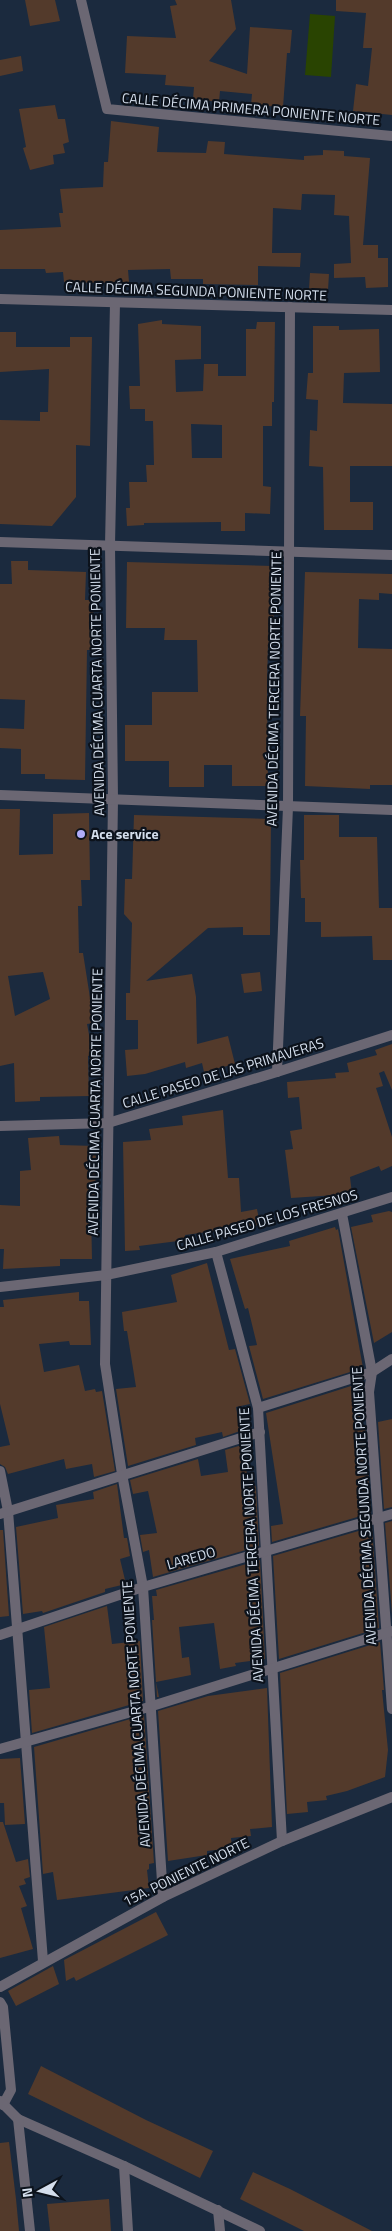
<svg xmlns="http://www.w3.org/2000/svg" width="392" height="2231" font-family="'Titillium Web',sans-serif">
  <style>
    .green { fill: #294401 }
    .building { fill: #533a2b; fill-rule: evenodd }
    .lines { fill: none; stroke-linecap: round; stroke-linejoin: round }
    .minor { stroke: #6b6773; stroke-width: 10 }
    .tertiary { stroke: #6b6773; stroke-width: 10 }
    .poi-dot { fill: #b0adfa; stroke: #0c121b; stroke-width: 2 }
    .labels { text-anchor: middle; stroke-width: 4.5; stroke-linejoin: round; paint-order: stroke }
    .street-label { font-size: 14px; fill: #d4deec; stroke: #0c121b }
    .poi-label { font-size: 14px; font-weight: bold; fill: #d4deec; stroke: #0c121b; text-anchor: start }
  </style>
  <rect width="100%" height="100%" fill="#1b2a3e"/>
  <path class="green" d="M310 14 335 16 331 77 305 75Z"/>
  <g class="building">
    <path d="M25 0H55L60 21 30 26Z"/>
    <path d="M175 0H231L236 29 209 61 247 74 250 27 292 30 290 53H287L283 107 251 105 252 94 220 91 219 102 193 99 194 87 165 85 166 75 125 73 127 36 176 38 170 6 177 5Z"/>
    <path d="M336 0H392V115L353 111 356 84 368 86 372 48H363L366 13 336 11Z"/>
    <path d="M21 56 23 71 0 76V60Z"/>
    <path d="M55 105 58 119H65L69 142 63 144 65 153 53 155 54 164 30 170 23 148 26 147 19 109Z"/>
    <path d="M111 121 159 127 157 152 206 153 208 141 225 142 224 154 304 160V156L323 155V150L344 151V156L370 158 363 245H378V258H388V287L366 288 365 277 334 278V264L351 263 349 216 334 215 335 195 302 194 301 210 273 208 272 253H301L300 267 258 266V285L203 284V279H171L170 269 128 270 129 282 98 283 64 282 63 272 46 273 45 269H0V230L61 227 59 213H63L60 189 103 187 104 162H108Z"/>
    <path d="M310 273 329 274 328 290 309 289Z"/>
    <path d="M162 320V324L201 326V359L175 360 176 392 203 391 204 364H218V376H246V329H256L257 322H275L274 402H272V426H263V486L271 487 270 514 245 513V531H221V522L144 523V525L127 526 126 508H130L129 482H147L146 465H154L153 421H145V409H130L129 386H140L138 324ZM191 424 222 425V458H192Z"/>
    <path d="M313 326H339V330L379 329 380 372 344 373 343 403 392 404V466H350V502H373V530H324L323 467 309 466 310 430 317 431 318 400 306 399 308 373H313Z"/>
    <path d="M0 332H16V347H70V337H92L90 446 76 445V497L52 526 0 524V420L40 421V412H48L49 369 0 372Z"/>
    <path d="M11 561H28V570L86 572 85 600H94L91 650H87L85 780 45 779V774H21V749L0 748V728L24 729 25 700 0 699V584H12Z"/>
    <path d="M127 562 273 566 274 645H268L267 684 268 786H232V765H204V787H169V761H125V725H152V692H198L197 640H164L165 628H126Z"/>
    <path d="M305 572 392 574V594L379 593V600L359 599 358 648 392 649V785H370V789L305 786 306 716H300Z"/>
    <path d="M0 809H20L19 855 53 854V814L89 813 90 880H81L82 906H78L79 953H83L94 1023 87 1024 93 1055 88 1056 89 1096 40 1097V1101L15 1102 14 1063 0 1066ZM43 972 50 999 15 1016 8 976Z"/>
    <path d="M134 815 271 819 270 935H243V927L208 928 146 981 192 974 196 997 197 1044 228 1036 235 1064 204 1072 202 1063 186 1068 185 1062 145 1074 127 1076 125 1050 138 1049V1020H126V993H130L132 923 124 914 125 879H132Z"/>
    <path d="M304 815H339V837H377L379 908H392V960H373L372 936 321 937V922H305V898H301L300 860H304Z"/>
    <path d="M260 972 262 991 244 993 241 974Z"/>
    <path d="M392 1044V1090L384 1071 379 1073 383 1086 376 1088 392 1137V1166L381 1171 379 1166 350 1177 352 1194 291 1198 285 1150 293 1149 290 1131 302 1129 299 1097 288 1098 287 1082 336 1078 335 1073 349 1072 347 1063 377 1055 375 1050Z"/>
    <path d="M223 1110 228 1178H239L241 1212 257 1209 260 1225 185 1235 186 1240 139 1246 140 1250 125 1251 123 1142 151 1140 149 1129 183 1125 182 1116Z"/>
    <path d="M59 1136 60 1145 96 1146 95 1210H91L92 1259H60V1266L3 1269 4 1249H0V1205L20 1206V1171L31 1170 28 1138Z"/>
    <path d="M389 1211 392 1212V1332L374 1343 351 1227 373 1222 371 1215Z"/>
    <path d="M335 1227 336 1230 338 1229 363 1368 263 1399 249 1346 257 1345 248 1308 245 1309 230 1259 290 1246 289 1241Z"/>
    <path d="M207 1263 229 1350 235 1349 250 1404 236 1407 240 1431 223 1437 222 1432 195 1438 196 1445 128 1466 116 1389 136 1387 127 1331H124L122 1312 177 1302 171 1275Z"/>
    <path d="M79 1292V1301H89L91 1345H70L69 1341 39 1344 44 1372 79 1365 85 1391 95 1389 96 1392 102 1391 115 1471 94 1477 92 1464 66 1469 64 1459 8 1474 5 1467 0 1464V1447L10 1445 0 1404V1307H4L3 1300Z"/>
    <path d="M351 1386 363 1427 365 1426 371 1513 272 1542 271 1526 283 1524 266 1413Z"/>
    <path d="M392 1419V1507L384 1509 378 1422Z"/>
    <path d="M242 1445 248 1479H253L256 1488 259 1546 153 1577 149 1550 143 1552 140 1535 157 1533 148 1491 133 1494 130 1480 198 1459 201 1476 228 1472 225 1450Z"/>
    <path d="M117 1484 124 1538H127L130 1556 120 1559 126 1584 105 1589V1592L43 1613 42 1611 23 1614 16 1527 58 1518 56 1505 94 1499 93 1492Z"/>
    <path d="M392 1521V1614L385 1523Z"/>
    <path d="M372 1527 379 1628 279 1659 273 1556Z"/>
    <path d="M0 1530H3L9 1616 0 1617Z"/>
    <path d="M260 1560 265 1659 235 1663 236 1666 220 1669 214 1623 179 1627 182 1658 189 1657 191 1675 156 1682 159 1697H157L152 1620H154L152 1596H157L156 1590Z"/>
    <path d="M107 1606 112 1644 140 1641 143 1701 32 1733 29 1690 50 1688 44 1627Z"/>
    <path d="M380 1642 384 1690H382L388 1750 385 1777 347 1791 326 1796 327 1800 307 1802 308 1812 287 1814 280 1673Z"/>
    <path d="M267 1688 272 1827 250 1829 251 1836 231 1838 232 1848 207 1851V1855L168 1861 158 1711 208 1696Z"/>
    <path d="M144 1715 154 1863 149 1864V1869L147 1870 149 1888 57 1900 53 1872 43 1874 34 1747Z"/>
    <path d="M20 1758 25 1824 5 1825 4 1803H0V1759Z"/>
    <path d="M0 1822H3L16 1862 28 1859 30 1877 24 1879 26 1884 19 1886 27 1906 21 1908 33 1949 0 1958Z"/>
    <path d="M156 1912 168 1935 76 1981 74 1977 66 1981 64 1960Z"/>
    <path d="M53 1966 59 1984 16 2006 8 1991Z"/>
    <path d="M41 2066 146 2120 213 2151 200 2178 28 2094Z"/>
    <path d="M9 2142 16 2199 19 2231H0V2143Z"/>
    <path d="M253 2172 290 2189 372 2231H304L240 2199Z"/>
    <path d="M109 2199 111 2231H50L47 2204Z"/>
  </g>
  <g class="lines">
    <g class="minor">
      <path d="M81 0 107 109 392 136"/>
      <path d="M115 303 110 545 113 799 105 1364 122 1474 143 1587 163 1897"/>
      <path d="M0 542 392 555"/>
      <path d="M0 795 392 810"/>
      <path d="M277 1072 288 807 290 307"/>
      <path d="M0 1126 108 1123 277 1072 392 1035"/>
      <path d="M342 1214 372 1372 369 1392 392 1709"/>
      <path d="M216 1252 258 1408 282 1841"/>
      <path d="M0 1287 106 1275 216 1252 392 1197"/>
      <path d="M258 1408 372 1372 392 1359"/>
      <path d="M0 1471 8 1511 43 1961"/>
      <path d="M0 1514 260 1432"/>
      <path d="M0 1635 143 1587 392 1514"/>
      <path d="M0 1749 149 1707 392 1631"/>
      <path d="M0 2002 3 2007 11 2090 3 2105"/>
      <path d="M0 2101 18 2119 124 2166 260 2231"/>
      <path d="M18 2119 30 2231"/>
      <path d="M124 2166 128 2231"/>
      <path d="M218 2210 220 2231"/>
    </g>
    <g class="tertiary">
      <path d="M0 299 392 310"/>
      <path d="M0 1987 163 1897 282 1841 392 1797"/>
    </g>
  </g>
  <circle class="poi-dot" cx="81" cy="834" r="5"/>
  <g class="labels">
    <g class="street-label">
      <text transform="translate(251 109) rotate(5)" y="5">CALLE DÉCIMA PRIMERA PONIENTE NORTE</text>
      <text transform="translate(196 291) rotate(2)" y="5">CALLE DÉCIMA SEGUNDA PONIENTE NORTE</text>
      <text transform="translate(97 682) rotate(-91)" y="5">AVENIDA DÉCIMA CUARTA NORTE PONIENTE</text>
      <text transform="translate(274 689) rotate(-89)" y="5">AVENIDA DÉCIMA TERCERA NORTE PONIENTE</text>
      <text transform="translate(223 1073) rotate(-17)" y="5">CALLE PASEO DE LAS PRIMAVERAS</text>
      <text transform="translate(95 1102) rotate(-89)" y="5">AVENIDA DÉCIMA CUARTA NORTE PONIENTE</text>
      <text transform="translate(267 1220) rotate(-16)" y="5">CALLE PASEO DE LOS FRESNOS</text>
      <text transform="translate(364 1506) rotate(-93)" y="5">AVENIDA DÉCIMA SEGUNDA NORTE PONIENTE</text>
      <text transform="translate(251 1545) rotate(-93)" y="5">AVENIDA DÉCIMA TERCERA NORTE PONIENTE</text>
      <text transform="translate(191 1558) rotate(-16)" y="5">LAREDO</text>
      <text transform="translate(136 1714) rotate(-94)" y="5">AVENIDA DÉCIMA CUARTA NORTE PONIENTE</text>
      <text transform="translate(186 1872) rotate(-26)" y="5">15A. PONIENTE NORTE</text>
    </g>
    <g class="poi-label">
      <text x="91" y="839">Ace service</text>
    </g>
  </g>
  <g transform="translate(40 2191) rotate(263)" stroke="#0c121b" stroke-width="4" paint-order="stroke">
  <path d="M0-4L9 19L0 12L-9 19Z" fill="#d4deec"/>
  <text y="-8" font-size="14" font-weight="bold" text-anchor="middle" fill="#d4deec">N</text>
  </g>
</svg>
